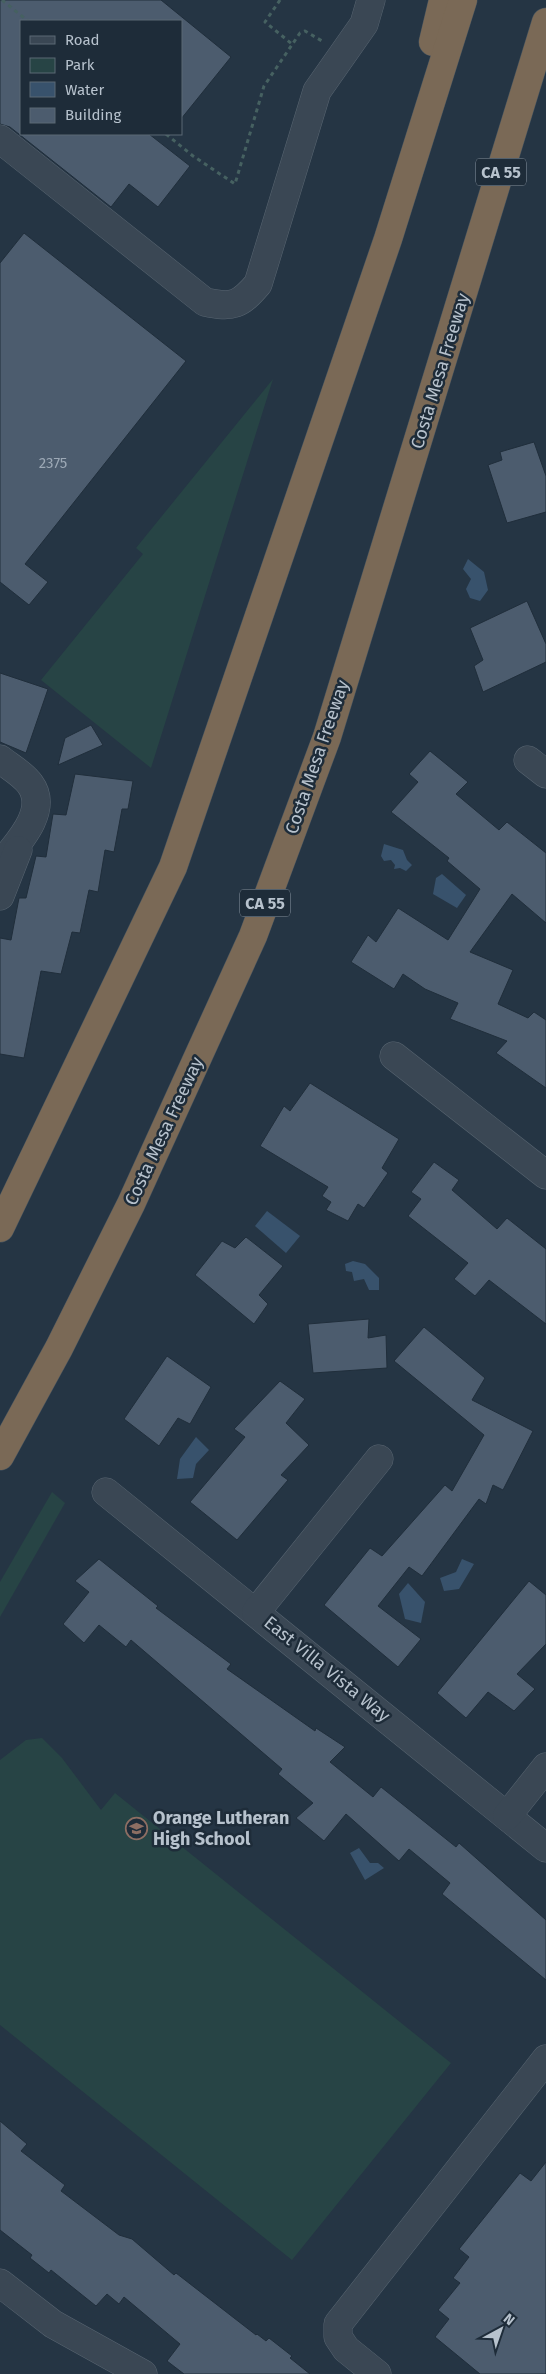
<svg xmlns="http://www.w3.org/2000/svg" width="546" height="2374" font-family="'Fira Sans',sans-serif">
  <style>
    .green { fill: #274445 }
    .water { fill: #38526c }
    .building { fill: #4c5c6e; stroke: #202e3b }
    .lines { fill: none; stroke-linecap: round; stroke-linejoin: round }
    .minor-casing { stroke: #586571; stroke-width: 29 }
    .highway-casing { stroke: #44525e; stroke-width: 29 }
    .path { stroke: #466161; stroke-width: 3; stroke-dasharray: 4 4; stroke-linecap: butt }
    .minor { stroke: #3a4754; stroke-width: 28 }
    .highway { stroke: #7a6956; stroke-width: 28 }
    .labels { text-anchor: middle; stroke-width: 5; stroke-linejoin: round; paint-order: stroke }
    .number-label { font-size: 15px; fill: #9ca8b5 }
    .shield { fill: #1e2c39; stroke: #8995a1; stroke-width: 1 }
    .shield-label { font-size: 16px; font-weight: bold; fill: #b7c2cd }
    .street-label { font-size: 18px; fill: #b7c2cd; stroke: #1e2c39 }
    .poi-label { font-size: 18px; font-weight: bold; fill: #b7c2cd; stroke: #1e2c39; text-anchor: start }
  </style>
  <rect width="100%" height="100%" fill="#253544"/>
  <g class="green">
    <path d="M273 379 151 768 41 680 143 554 136 548Z"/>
    <path d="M52 1492 65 1503 0 1617V1582Z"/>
    <path d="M42 1738 62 1758 101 1810 115 1793 451 2063 292 2260 0 2025V1760L26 1740Z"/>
  </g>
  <g class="water">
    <path d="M468 559 484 572 488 590 480 601 470 598 466 589 471 579 463 569Z"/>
    <path d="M384 844 403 850 407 860 412 865 406 871 400 868 394 869 395 865 391 860 384 861 381 856Z"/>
    <path d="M442 874 466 895 457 908 433 894 436 878Z"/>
    <path d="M267 1211 300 1236 286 1253 255 1226Z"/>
    <path d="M353 1261 365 1264 379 1278V1290H369L364 1279 354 1281 352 1272 346 1271 345 1264Z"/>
    <path d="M196 1437 209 1450 196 1464 193 1478 177 1479 180 1459Z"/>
    <path d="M462 1559 474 1564 459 1589 444 1591 440 1578 456 1572Z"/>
    <path d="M408 1583 425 1602 421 1623 405 1619 399 1594Z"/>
    <path d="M359 1848 370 1863H378L384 1868 365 1880 350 1853Z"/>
  </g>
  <g class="building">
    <path d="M0 0H161L231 57 181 119V21H21V134H149L190 166 158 207 129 184 111 207 10 127 0 124Z"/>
    <path d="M24 233 186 361 25 564 48 582 29 605 0 582V263Z"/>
    <path d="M534 442 546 476V512L507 523 488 465 502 460 500 452Z"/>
    <path d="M527 601 546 644V662L483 692 474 666 483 660 470 628Z"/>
    <path d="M0 673 48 689 26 753 0 742Z"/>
    <path d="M91 725 103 745 58 765 65 738Z"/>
    <path d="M430 751 468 782 456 794 499 830 507 822 546 853V923L512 894 470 952 513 970 498 1004 528 1018 534 1012 546 1020V1088L496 1053 507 1041 450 1019 458 1003 425 989 403 974 394 989 351 962 368 935 376 942 398 908 448 940 480 889 447 861 449 858 391 812 418 782 409 774Z"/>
    <path d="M75 774 133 781 128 809H122L114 852 105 850 98 892 89 890 80 933 72 932 61 974 41 971 24 1058 0 1054V938L11 940 19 898H26L36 856 46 857 53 814 66 815Z"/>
    <path d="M310 1083 399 1139 382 1168 388 1173 364 1208 358 1204 348 1221 326 1210 331 1202 322 1196 328 1187 260 1146 284 1106 290 1111Z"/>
    <path d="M434 1162 459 1180 452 1190 497 1229 507 1218 546 1249V1324L489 1280 475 1296 454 1279 468 1263 408 1216 421 1199 411 1192Z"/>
    <path d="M246 1237 283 1266 259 1295 268 1304 254 1324 195 1275 222 1241 235 1248Z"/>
    <path d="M369 1319 368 1338 386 1335 387 1368 313 1373 308 1324Z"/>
    <path d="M424 1327 485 1378 472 1400 533 1431 503 1490 493 1485 486 1504 479 1499 422 1576 409 1567 378 1606 421 1639 398 1667 324 1605 370 1548 382 1556 445 1485 452 1491 484 1435 394 1361Z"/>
    <path d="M167 1356 211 1387 190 1424 178 1418 159 1446 124 1419Z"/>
    <path d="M280 1381 305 1399 286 1423 309 1445 281 1475 288 1480 237 1540 190 1502 245 1437 234 1429Z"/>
    <path d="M99 1559 158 1606 156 1608 231 1664 227 1669 315 1731 316 1728 345 1747 330 1762 373 1797 381 1787 456 1847 459 1843 546 1920V1980L442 1894 450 1883 409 1849 399 1861 346 1814 324 1841 296 1818 313 1803 278 1774 282 1769 131 1640 126 1647 99 1625 84 1643 63 1624 89 1592 75 1581Z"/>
    <path d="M529 1581 546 1595V1644L517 1674 535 1689 514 1711 488 1692 466 1718 437 1693Z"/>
    <path d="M0 2121 27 2144 21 2151 65 2185 61 2191 119 2235 132 2239 174 2275 176 2273 256 2335 257 2334 266 2341 269 2338 292 2356 290 2358 310 2374H184L167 2361 180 2344 124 2297 119 2304 107 2294 96 2306 51 2270 49 2273 30 2258 32 2255 0 2230Z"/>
    <path d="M546 2162V2374H480L435 2337 449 2319 438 2310 460 2283 453 2278 469 2257 459 2249 520 2173 531 2181Z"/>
  </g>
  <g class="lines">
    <defs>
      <g id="minor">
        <path d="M0 139 205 302C233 308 240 305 258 284L317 91 364 24 371 0"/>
        <path d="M0 759C10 767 23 774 30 784 50 811 16 845 0 865"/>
        <path d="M528 760 546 774"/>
        <path d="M0 896 18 850"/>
        <path d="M394 1056 546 1175"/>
        <path d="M106 1492 546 1848"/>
        <path d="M256 1612 379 1459"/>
        <path d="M507 1816 546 1767"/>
        <path d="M0 2283 53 2324 143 2374"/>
        <path d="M377 2374 346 2349 338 2337V2324L546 2059"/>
      </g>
      <g id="highway">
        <path d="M433 42 443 0"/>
        <path d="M0 1228 173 867 388 239 463 0"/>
        <path d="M0 1456 59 1348 131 1204 253 936 327 737 546 22"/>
      </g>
    </defs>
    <use href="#minor" class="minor-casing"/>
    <use href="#highway" class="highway-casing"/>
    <g class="path">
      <path d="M2 0 28 21"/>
      <path d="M280 0 265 22 292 44"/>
      <path d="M166 134 193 156 235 184 264 86 300 33 305 31 322 41"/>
    </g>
    <use href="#minor" class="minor"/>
    <use href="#highway" class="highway"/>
  </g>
  <defs>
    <symbol id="school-ring" viewBox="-11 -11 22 22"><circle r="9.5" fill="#1e2c39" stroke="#8d6e63" stroke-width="1.5"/><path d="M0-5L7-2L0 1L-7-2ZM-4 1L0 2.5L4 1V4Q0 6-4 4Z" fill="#8d6e63"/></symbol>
  </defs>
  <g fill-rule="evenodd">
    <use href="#school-ring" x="124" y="1816" width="25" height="25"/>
  </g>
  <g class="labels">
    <g class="number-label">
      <text x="53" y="468">2375</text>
    </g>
    <g class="shield">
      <rect x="476" y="158.5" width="50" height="27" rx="4"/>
      <rect x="240" y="889.5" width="50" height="27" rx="4"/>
    </g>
    <g class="shield-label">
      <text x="501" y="178">CA 55</text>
      <text x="265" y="909">CA 55</text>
    </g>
    <g class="street-label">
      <text transform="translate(440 371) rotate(-73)" y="6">Costa Mesa Freeway</text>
      <text transform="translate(317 757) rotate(-71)" y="6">Costa Mesa Freeway</text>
      <text transform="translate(164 1131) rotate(-65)" y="6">Costa Mesa Freeway</text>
      <text transform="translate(327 1669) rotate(39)" y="6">East Villa Vista Way</text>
    </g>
    <g class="poi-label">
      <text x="153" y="1824">Orange Lutheran<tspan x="153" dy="21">High School</tspan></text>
    </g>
  </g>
  <rect x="20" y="20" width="162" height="115" fill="#1e2c39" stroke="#5b6874"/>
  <rect x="30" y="36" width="25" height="8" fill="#3a4754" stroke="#5b6874"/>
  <text x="65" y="45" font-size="15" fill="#b7c2cd">Road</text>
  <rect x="30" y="58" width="25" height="15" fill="#274445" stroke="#5b6874"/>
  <text x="65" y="70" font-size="15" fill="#b7c2cd">Park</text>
  <rect x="30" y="82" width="25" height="15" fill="#38526c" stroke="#5b6874"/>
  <text x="65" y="95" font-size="15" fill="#b7c2cd">Water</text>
  <rect x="30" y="108" width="25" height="15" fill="#4c5c6e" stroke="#5b6874"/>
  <text x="65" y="120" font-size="15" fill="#b7c2cd">Building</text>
  <g transform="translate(501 2329) rotate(40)" stroke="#1e2c39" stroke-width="4" paint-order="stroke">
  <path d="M0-4L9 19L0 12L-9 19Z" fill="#b7c2cd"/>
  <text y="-8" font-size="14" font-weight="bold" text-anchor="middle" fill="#b7c2cd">N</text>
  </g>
</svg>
